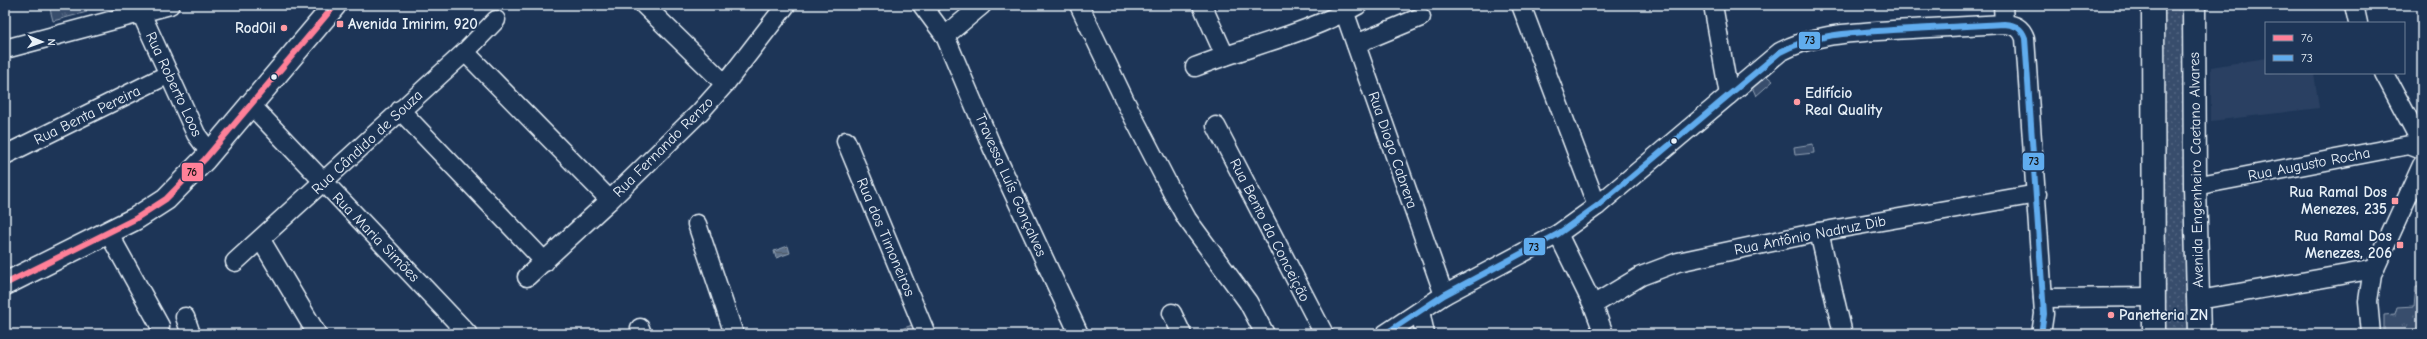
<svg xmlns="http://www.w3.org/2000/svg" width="2427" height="339" font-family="'Comic Neue',sans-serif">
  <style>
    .built { fill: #2a4162 }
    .grass { fill: url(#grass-tufts); stroke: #909fb2 }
    .park { fill: url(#park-dots); stroke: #909fb2 }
    .garden { fill: #374d6c; stroke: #909fb2 }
    .water { fill: url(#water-rules); stroke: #95a4b5 }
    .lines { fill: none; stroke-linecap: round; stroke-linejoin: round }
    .minor-casing { stroke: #e8f1f8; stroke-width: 21 }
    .major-casing { stroke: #e8f1f8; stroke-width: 25 }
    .minor { stroke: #1d3557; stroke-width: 18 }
    .major { stroke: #1d3557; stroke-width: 22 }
    .bus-1-casing { stroke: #1d3557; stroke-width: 9 }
    .bus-2-casing { stroke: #1d3557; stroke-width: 9 }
    .bus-1 { stroke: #ff8098; stroke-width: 6 }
    .bus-2 { stroke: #60acee; stroke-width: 6 }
    .poi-dot { fill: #ff9aa2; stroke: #1d3557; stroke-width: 1.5 }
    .bus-dot { fill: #e8f1f8; stroke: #1d3557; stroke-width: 1.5 }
    .labels { text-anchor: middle; stroke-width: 3.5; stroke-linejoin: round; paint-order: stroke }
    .poi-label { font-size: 15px; font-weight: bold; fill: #e8f1f8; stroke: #1d3557; text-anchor: start }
    .street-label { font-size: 15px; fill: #e8f1f8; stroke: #1d3557 }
    .line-badge { stroke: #1d3557; stroke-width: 1.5 }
    .pale-badge-label { font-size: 11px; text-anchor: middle; font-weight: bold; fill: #111 }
  </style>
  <defs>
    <pattern id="grass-tufts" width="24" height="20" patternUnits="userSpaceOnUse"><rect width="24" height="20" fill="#374d6c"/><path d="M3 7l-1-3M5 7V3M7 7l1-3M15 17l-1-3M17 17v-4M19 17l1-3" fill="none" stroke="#546782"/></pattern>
    <pattern id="park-dots" width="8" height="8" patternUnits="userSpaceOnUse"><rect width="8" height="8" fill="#374d6c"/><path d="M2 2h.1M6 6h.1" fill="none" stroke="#546782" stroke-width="1.8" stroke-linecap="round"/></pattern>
    <pattern id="water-rules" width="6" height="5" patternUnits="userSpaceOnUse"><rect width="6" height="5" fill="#5d7089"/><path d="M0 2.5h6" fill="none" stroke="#505a66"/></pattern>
  </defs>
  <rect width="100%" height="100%" fill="#1d3557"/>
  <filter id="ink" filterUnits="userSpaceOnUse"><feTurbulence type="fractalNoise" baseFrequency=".025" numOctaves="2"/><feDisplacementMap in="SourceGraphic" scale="8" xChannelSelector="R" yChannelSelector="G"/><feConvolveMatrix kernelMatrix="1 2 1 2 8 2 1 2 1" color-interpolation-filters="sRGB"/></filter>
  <g filter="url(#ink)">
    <path class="built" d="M2266 58V73H2314L2319 108 2211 121V67Z"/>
    <g class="grass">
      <path d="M49 5H85L87 12 53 21Z"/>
      <path d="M2416 287H2422V328L2406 334H2384V315L2395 314 2397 307 2414 306Z"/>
    </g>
    <g class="park">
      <path d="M2160 5H2187L2191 334H2163Z"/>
      <path d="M912 325 916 334H901L899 330Z"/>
    </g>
    <g class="garden">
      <path d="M1764 74 1773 81 1756 96 1752 87Z"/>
      <path d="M1813 144 1814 153 1795 155 1794 147Z"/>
    </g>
    <path class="water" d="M788 246 790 253 776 258 774 251Z"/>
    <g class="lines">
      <defs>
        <g id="minor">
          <path d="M644 5 725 84"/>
          <path d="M922 5 945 36 992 147 1079 334"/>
          <path d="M1079 5 1126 103 1173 194 1187 219 1248 302 1265 334"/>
          <path d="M1202 5 1225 56"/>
          <path d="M1342 5 1444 295"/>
          <path d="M1521 5 1597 206"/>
          <path d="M1713 5 1729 95"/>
          <path d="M2003 5 2004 24"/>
          <path d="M2354 5 2358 23"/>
          <path d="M141 13 196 134 210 153"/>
          <path d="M945 36 982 5"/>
          <path d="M1356 44 1421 17"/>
          <path d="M5 49 170 5"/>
          <path d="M465 52 610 200"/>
          <path d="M1195 67C1249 46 1306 34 1358 5"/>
          <path d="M2384 73 2422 144"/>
          <path d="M251 105 468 334"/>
          <path d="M400 110 545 262"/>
          <path d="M1216 126 1324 334"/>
          <path d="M846 141 926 334"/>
          <path d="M5 155 169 74"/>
          <path d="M2195 186 2409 145 2422 150"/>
          <path d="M697 224 734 334"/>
          <path d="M108 232 160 326"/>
          <path d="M1819 232 1843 334"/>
          <path d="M1558 234 1593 305 1604 334"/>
          <path d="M261 240 317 334"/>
          <path d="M235 262 465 52 496 20"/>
          <path d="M527 277 610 200 700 112 725 84 786 5"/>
          <path d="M2043 298 2154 297"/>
          <path d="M2199 300 2375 269"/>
          <path d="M1593 305 1641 276 1678 262 1819 232 2037 194"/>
          <path d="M1420 311 1425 334"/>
          <path d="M1172 313 1182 334"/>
          <path d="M185 317 191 334"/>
          <path d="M640 328 642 334"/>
          <path d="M1385 334 1444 295 1558 234 1597 206 1780 52C1816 33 1854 33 1893 30 1930 28 1967 26 2004 24 2015 25 2021 27 2025 38L2044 314 2041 334"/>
          <path d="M2371 334 2368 301 2372 275 2422 165"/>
        </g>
        <g id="major">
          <path d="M2153 5 2154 334"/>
          <path d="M2194 5 2195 186 2199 334"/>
          <path d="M5 284 135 219 166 199 205 159 335 5"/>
        </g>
      </defs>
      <use href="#minor" class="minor-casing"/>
      <use href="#major" class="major-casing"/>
      <use href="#minor" class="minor"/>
      <use href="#major" class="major"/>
      <defs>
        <path id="bus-1" d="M5 284 135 219 166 199 205 159 335 5"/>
        <path id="bus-2" d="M1385 334 1444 295 1558 234 1597 206 1780 52C1816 33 1854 33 1893 30 1930 28 1967 26 2004 24 2015 25 2021 27 2025 38L2044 314 2041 334"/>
      </defs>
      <use href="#bus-1" class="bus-1-casing"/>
      <use href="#bus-2" class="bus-2-casing"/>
      <use href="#bus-1" class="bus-1"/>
      <use href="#bus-2" class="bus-2"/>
    </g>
  </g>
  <g class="poi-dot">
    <rect x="336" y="20" width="8" height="8" rx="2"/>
    <circle cx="284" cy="28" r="4"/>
    <circle cx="1797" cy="102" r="4"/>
    <rect x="2391" y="197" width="8" height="8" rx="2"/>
    <rect x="2396" y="241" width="8" height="8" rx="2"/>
    <circle cx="2111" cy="315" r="4"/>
  </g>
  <g class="bus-dot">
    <circle cx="274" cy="77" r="3.5"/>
    <circle cx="1674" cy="141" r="3.5"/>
  </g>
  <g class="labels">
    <g class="poi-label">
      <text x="348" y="29">Avenida Imirim, 920</text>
      <text x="276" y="33" text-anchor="end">RodOil</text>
      <text x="1805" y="98">Edifício<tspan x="1805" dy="17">Real Quality</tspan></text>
      <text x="2387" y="197" text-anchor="end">Rua Ramal Dos<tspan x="2387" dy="17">Menezes, 235</tspan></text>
      <text x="2392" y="241" text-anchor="end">Rua Ramal Dos<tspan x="2392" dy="17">Menezes, 206</tspan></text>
      <text x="2119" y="320">Panetteria ZN</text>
    </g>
    <g class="street-label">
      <text transform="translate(174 84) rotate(65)" y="5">Rua Roberto Loos</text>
      <text transform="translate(87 115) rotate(-26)" y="5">Rua Benta Pereira</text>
      <text transform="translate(367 142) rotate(-43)" y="5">Rua Cândido de Souza</text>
      <text transform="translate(663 147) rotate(-45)" y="5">Rua Fernando Renzo</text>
      <text transform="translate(1393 150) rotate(71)" y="5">Rua Diogo Cabrera</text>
      <text transform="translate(2309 164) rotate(-11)" y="5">Rua Augusto Rocha</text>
      <text transform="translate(2196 170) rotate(-91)" y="5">Avenida Engenheiro Caetano Alvares</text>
      <text transform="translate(1011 185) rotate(66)" y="5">Travessa Luís Gonçalves</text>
      <text transform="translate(1270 230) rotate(63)" y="5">Rua Bento da Conceição</text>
      <text transform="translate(1810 235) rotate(-11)" y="5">Rua Antônio Nadruz Dib</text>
      <text transform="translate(376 237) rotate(46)" y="5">Rua Maria Simões</text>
      <text transform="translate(886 237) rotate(67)" y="5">Rua dos Timoneiros</text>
    </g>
  </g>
  <g class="line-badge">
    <rect x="1798" y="31" width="23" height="19" rx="4" fill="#60acee"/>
    <rect x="2022" y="152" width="23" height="19" rx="4" fill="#60acee"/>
    <rect x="181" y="162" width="23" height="20" rx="4" fill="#ff8098"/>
    <rect x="1523" y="237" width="23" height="19" rx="4" fill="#60acee"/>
  </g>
  <g class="pale-badge-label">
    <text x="1810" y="44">73</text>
    <text x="2034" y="165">73</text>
    <text x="192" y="176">76</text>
    <text x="1534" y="251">73</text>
  </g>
  <rect width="2427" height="339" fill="none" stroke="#1d3557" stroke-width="20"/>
  <rect x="10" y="10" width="2407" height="319" fill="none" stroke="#e8f1f8" stroke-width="1.5" filter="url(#ink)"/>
  <rect x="2265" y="22" width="140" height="52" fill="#1d3557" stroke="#6e8097"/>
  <rect x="2273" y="35" width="20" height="6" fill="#ff8098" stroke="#6e8097"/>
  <text x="2301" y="42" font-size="12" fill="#e8f1f8">76</text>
  <rect x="2273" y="55" width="20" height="6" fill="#60acee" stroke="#6e8097"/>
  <text x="2301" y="62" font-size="12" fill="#e8f1f8">73</text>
  <g transform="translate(42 42) rotate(92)" stroke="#1d3557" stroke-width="3" paint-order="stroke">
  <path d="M0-3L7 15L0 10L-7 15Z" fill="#e8f1f8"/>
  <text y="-6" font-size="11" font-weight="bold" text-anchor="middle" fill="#e8f1f8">N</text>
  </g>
</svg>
